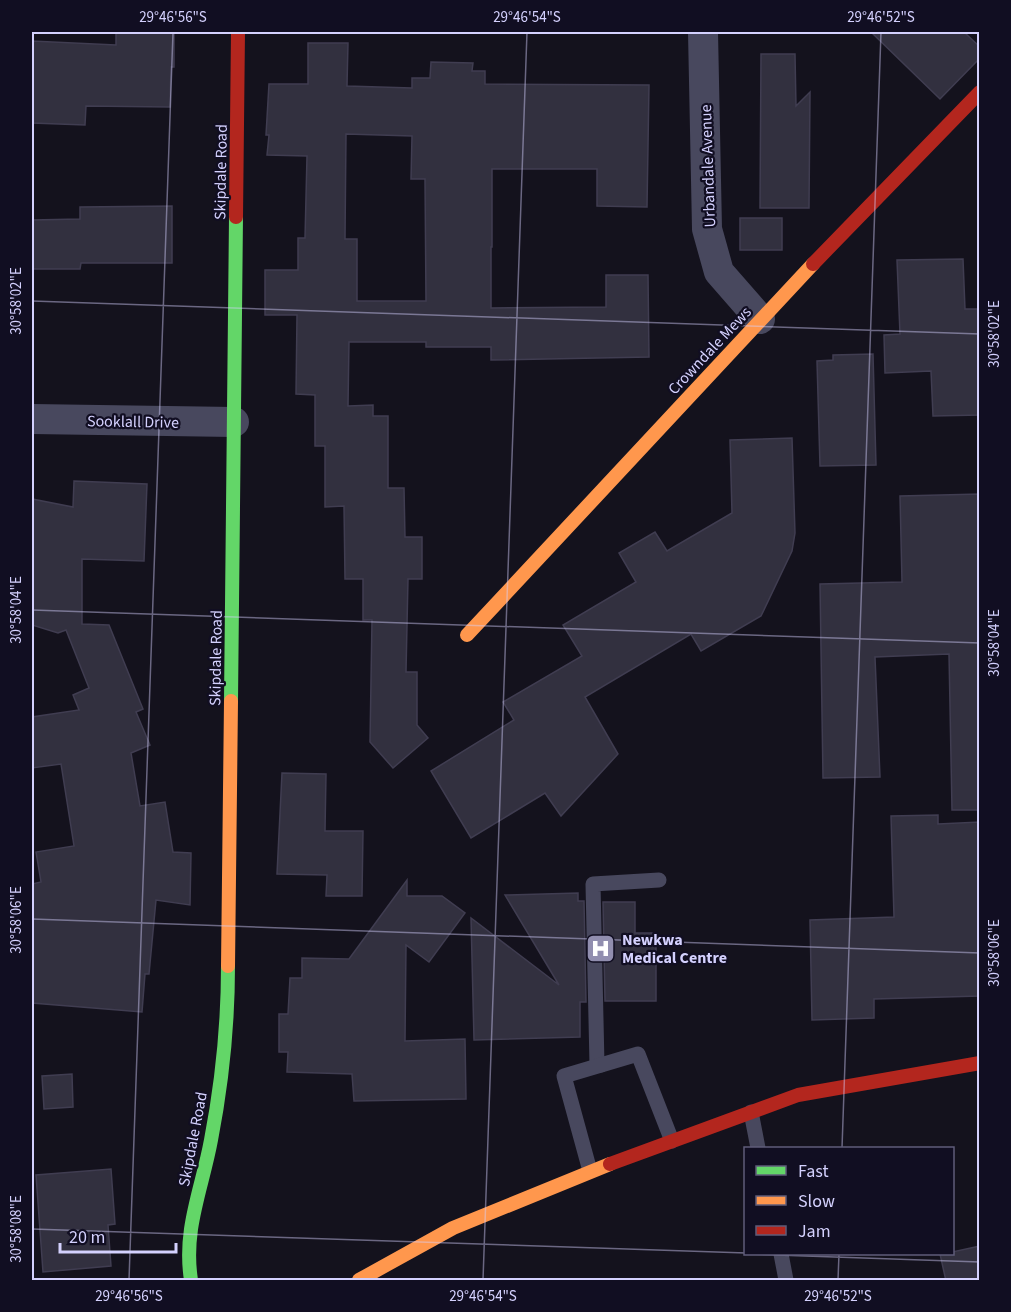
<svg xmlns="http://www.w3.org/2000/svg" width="1011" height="1312" font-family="'Source Sans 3',sans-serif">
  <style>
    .building { fill: #32303f; stroke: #403d51; stroke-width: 1.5; fill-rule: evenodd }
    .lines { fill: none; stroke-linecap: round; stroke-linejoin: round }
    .lane { stroke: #48485e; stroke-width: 15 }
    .street { stroke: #48485e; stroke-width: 30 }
    .fast { stroke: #63d668; stroke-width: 14 }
    .slow { stroke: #ff974d; stroke-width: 14 }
    .jam { stroke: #b3261e; stroke-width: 14 }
    .ticks { fill: none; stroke: #d4d1fe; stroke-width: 1.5; stroke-opacity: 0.45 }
    .labels { text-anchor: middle; stroke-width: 4.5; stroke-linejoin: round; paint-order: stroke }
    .street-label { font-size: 16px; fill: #d4d1fe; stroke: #110e22 }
    .poi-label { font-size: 16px; font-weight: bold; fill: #d4d1fe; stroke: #110e22; text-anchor: start }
    .neatline { fill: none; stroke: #d4d1fe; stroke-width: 2 }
    .ticks-label { font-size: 15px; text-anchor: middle; fill: #d4d1fe }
  </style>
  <rect width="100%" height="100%" fill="#14121d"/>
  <g class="building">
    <path d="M116 32H174V67H171L170 107 86 106 85 125 32 123V41L116 45Z"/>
    <path d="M871 32H964L980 47V58L940 99Z"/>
    <path d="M308 43H348L347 86 412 88V78H430L431 62 473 63 472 71H485V84L649 85 647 207 597 206V169H492V247H491V308L606 307V275H648L649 357 491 360V347H426V342H349L348 406 373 405V416H388V488H404L405 537H422V579H408L406 672H417V725L428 738 393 768 370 742 372 620H363V579H345L344 506 325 507V446H315V395L296 394 297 315H265V270H298V238H305L307 156 267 155 269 135H266L269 84H308ZM346 134 412 136 411 179H425L426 301H357V239H345Z"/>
    <path d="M761 54H795L796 106 810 92 809 208H760Z"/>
    <path d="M172 206V263H81L80 269H32V220L80 219V207Z"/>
    <rect x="740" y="218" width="42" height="32"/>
    <path d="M963 259 965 309H980V415L933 416 931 371 885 373 884 335 900 334 897 260Z"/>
    <path d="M873 354 876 465 820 466 817 361 833 360V355Z"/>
    <path d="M792 438 795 533 792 551 761 616 701 651 691 634 585 697 618 754 561 816 545 793 471 838 431 771 514 720 503 702 582 656 563 625 636 582 619 553 655 532 667 551 732 513 730 440Z"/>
    <path d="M74 481 147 484 144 561 82 559V624L109 625 143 709 136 712 150 745 131 753 140 806 165 802 173 852 191 853 190 905 156 900 149 974H145L142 1012 32 1003V884L41 882 36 852 74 846 61 764 32 768V717L79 710 73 695 89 688 66 630 58 633 32 625V499L73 507Z"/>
    <path d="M980 494V810H952L949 654 875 657 880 777 823 778 820 584 902 582 900 496Z"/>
    <path d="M282 773 326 774 325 831H363L362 896H326L327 875 277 874Z"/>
    <path d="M938 815V824L980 822V996L874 999V1018L812 1020 810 920 894 917 891 816Z"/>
    <path d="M407 880V896H442L465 913 429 962 406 945 405 1041 465 1039 466 1099 354 1101 352 1074 287 1072 288 1052H279V1014H288L290 978H302V958L349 959Z"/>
    <path d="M578 893V901H584L586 1002H580V1037L474 1040 471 918 559 985 505 895Z"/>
    <path d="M603 902H635V933H656V1001H605Z"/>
    <path d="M72 1074 73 1107 44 1109 42 1076Z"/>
    <path d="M111 1169 115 1224 108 1225 111 1266 43 1272 36 1175Z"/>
    <path d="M980 1246V1281H946L940 1254H952V1252Z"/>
  </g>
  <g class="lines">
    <g class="lane">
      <path d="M601 1065H597L593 884 659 880"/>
      <path d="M751 1112 758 1148"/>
      <path d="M590 1171 564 1076 638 1054 672 1141"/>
      <path d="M781 1254 786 1280"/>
    </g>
    <g class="street">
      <path d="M703 32 707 229 719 272 760 319"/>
      <path d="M32 419 234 422"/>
    </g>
    <g class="fast">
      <path d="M231 701 236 217"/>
      <path d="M191 1280C183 1229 202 1189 211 1140 222 1083 228 1023 228 966"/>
    </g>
    <g class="slow">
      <path d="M467 635 813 264"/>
      <path d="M228 966 231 701"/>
      <path d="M359 1280 453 1228 610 1164"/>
    </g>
    <g class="jam">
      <path d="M236 217 238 32"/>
      <path d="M813 264 980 92"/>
      <path d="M610 1164 798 1095 980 1063"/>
    </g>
  </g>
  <path class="ticks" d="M32 301 980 334M32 610 980 643M32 919 980 953M842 1148 881 32M32 1229 746 1253M746 1254 980 1262M129 1280 173 32M483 1280 527 32M838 1280 839 1254"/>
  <defs>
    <symbol id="hospital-square" viewBox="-11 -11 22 22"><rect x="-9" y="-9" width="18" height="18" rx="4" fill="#918eaf" stroke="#110e22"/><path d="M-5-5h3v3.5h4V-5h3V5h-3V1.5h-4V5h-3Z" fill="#fff"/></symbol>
  </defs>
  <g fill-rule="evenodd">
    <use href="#hospital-square" x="584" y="932" width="33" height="33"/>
  </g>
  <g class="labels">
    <g class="street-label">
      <text transform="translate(707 166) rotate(-92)" y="6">Urbandale Avenue</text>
      <text transform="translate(220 172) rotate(-89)" y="6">Skipdale Road</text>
      <text transform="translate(709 350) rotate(-47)" y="6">Crowndale Mews</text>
      <text transform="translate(133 421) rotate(1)" y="6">Sooklall Drive</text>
      <text transform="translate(215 658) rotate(-89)" y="6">Skipdale Road</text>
      <text transform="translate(192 1139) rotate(-79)" y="6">Skipdale Road</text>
    </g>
    <g class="poi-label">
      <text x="622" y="945">Newkwa<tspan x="622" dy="18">Medical Centre</tspan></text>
    </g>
  </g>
  <rect width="1011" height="1312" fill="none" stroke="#110e22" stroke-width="66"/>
  <rect x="744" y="1147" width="210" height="108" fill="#110e22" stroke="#5f5c7a" stroke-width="1.5"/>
  <rect x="756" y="1166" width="30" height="9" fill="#63d668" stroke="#5f5c7a" stroke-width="1.5"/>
  <text x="798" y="1177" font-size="18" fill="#d4d1fe">Fast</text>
  <rect x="756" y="1196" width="30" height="9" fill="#ff974d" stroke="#5f5c7a" stroke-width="1.5"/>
  <text x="798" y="1207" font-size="18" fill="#d4d1fe">Slow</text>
  <rect x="756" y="1226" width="30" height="9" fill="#b3261e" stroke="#5f5c7a" stroke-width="1.5"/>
  <text x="798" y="1237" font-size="18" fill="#d4d1fe">Jam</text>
  <path d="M60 1243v9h116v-9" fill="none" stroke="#d4d1fe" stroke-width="3"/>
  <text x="69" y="1243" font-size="18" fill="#d4d1fe" stroke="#110e22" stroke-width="4.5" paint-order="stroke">20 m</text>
  <rect x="33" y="33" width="945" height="1246" class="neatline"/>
  <g class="ticks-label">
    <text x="173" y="22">29°46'56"S</text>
    <text x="527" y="22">29°46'54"S</text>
    <text x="881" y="22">29°46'52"S</text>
    <text transform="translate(16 301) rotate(-90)" y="5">30°58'02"E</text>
    <text transform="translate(994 334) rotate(-90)" y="5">30°58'02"E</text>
    <text transform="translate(16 610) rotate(-90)" y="5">30°58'04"E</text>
    <text transform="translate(994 643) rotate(-90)" y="5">30°58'04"E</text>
    <text transform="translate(16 920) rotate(-90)" y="5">30°58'06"E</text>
    <text transform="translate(994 953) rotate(-90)" y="5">30°58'06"E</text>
    <text transform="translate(16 1229) rotate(-90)" y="5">30°58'08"E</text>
    <text x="129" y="1301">29°46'56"S</text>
    <text x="483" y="1301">29°46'54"S</text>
    <text x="838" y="1301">29°46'52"S</text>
  </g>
</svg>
